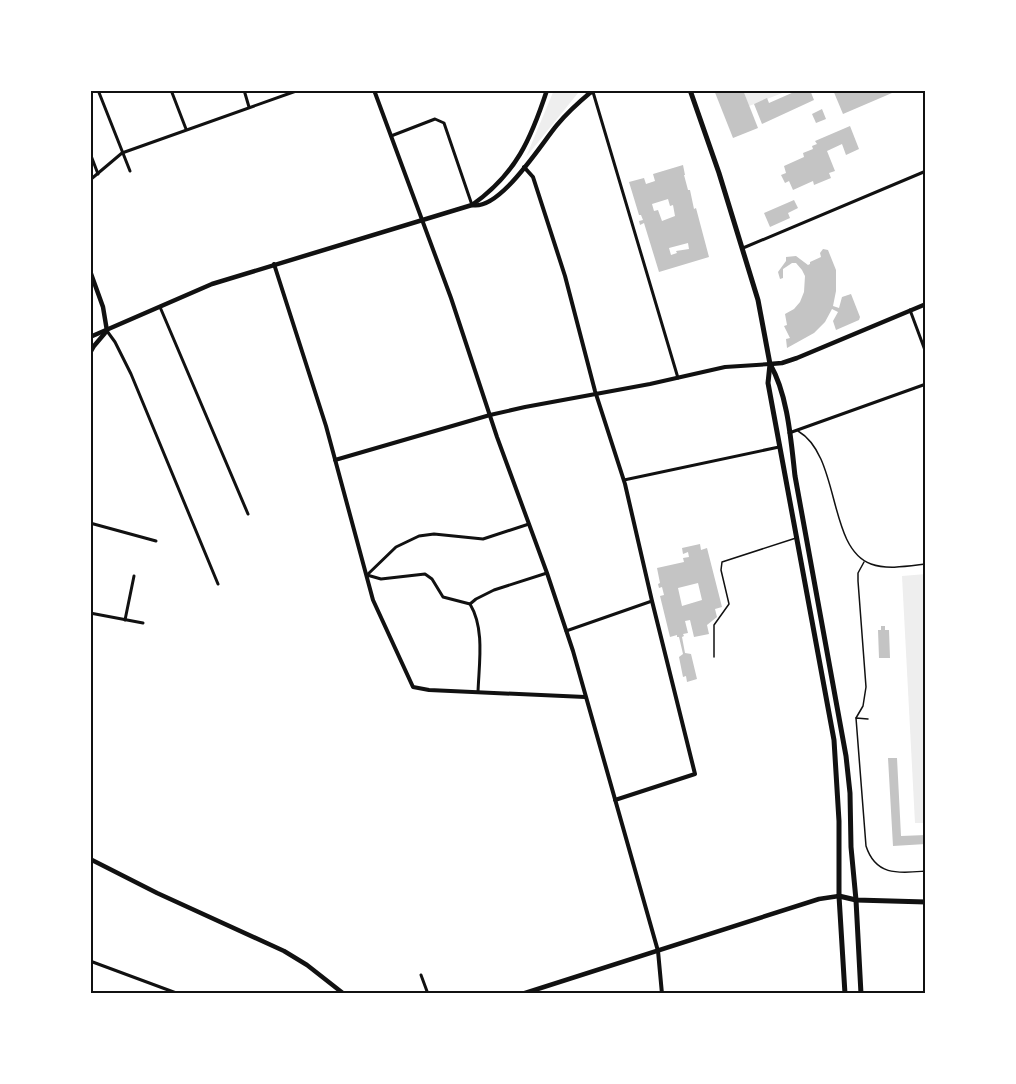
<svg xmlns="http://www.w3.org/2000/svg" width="1016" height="1084" font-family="'Fira Sans Condensed',sans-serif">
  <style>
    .green { fill: #eee }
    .building { fill: #c4c4c4; fill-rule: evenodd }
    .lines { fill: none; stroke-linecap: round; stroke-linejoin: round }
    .service { stroke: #111; stroke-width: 1.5 }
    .minor { stroke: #111; stroke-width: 3 }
    .tertiary { stroke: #111; stroke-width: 4 }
    .secondary { stroke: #111; stroke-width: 4.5 }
    .primary { stroke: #111; stroke-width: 5 }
    .neatline { fill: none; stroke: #111; stroke-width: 2 }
  </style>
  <rect width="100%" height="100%" fill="#fff"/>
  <g class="green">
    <path d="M554 90H574L578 93 526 157Z"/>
    <path d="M743 90H790L749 106Z"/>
    <path d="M926 574V823H915L902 576Z"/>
  </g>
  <g class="building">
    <path d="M714 90H743L758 128 733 138Z"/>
    <path d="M793 90H810L814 100 762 124 754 104 767 98 769 103 794 92Z"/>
    <path d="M833 90H899L843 114Z"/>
    <path d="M822 109 826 119 816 123 812 114Z"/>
    <path d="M850 126 859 149 846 155 842 144 827 151 835 171 829 173 831 178 814 185 813 181 793 190 789 181 785 183 781 175 786 173 784 166 804 157 803 153 813 149 812 146 817 144 815 141Z"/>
    <path d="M683 165 685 175H684L688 190H690L694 209 696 208 709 257 659 272 644 223 640 225 639 221 643 220 641 215H639L629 182 644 178 646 184 655 181 653 174ZM668 199 670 206 673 205 675 216 662 221 658 210 654 211 652 204ZM688 243 689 249 676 251 677 253 671 255 669 248Z"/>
    <path d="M794 200 798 208 788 213 790 218 770 227 764 213Z"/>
    <path d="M823 249 828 250 836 270V291L833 306 839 308 842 297 851 294 860 317 859 320 836 330 833 321 838 312 832 309 825 322 814 333 787 348 786 339 790 338 784 326 787 325 785 314 794 309 800 302 804 292 805 276 802 270 796 263H792L783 269V278L780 279 778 272 786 261V257L796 256 808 265 810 264V262L821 257 820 253Z"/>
    <path d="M700 544 701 550 707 548 722 607 715 609 717 617 707 625 709 634 694 637 690 620 685 621 688 633 683 634 684 636 682 637 685 653 691 654 697 679 687 682 686 676 683 677 679 657 683 654 679 637H677V635L670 637 660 596 664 595 662 587 659 588 658 584 660 583 657 568 684 562 683 558 689 557 688 552 683 554 682 548ZM698 583 702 600 682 606 678 588Z"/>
    <path d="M881 626H885V630H889L890 658H879L878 630H881Z"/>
    <path d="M888 758H897L901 836 926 835V844L893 846Z"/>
  </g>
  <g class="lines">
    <g class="service">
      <path d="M798 431C841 456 827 548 871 564 887 570 909 566 926 564"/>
      <path d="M714 657V625L729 604 721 570 722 562 796 538"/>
      <path d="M856 718 863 706 866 687 858 581V573L864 562"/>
      <path d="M868 719 856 718 866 846C876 877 900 873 926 871"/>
    </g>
    <g class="minor">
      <path d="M98 90 130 171"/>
      <path d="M171 90 186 129"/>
      <path d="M244 90 249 107"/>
      <path d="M593 92 678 378"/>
      <path d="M391 136 435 119 444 123 472 205"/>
      <path d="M90 153 98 174"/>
      <path d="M90 180 122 153 299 90"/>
      <path d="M743 248 926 171"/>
      <path d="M160 307 248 514"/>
      <path d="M910 310 926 353"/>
      <path d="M107 331 115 342 131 374 218 584"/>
      <path d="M789 433 926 384"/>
      <path d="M624 480 779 447"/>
      <path d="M90 523 156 541"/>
      <path d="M367 575 381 579 425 574 432 579 443 597 470 604C485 629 479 663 478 692"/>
      <path d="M367 575 396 547 419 536 434 534 483 539 529 524"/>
      <path d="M470 604 476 599 494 590 547 573"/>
      <path d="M90 613 143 623"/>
      <path d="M125 620 134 576"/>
      <path d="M566 631 652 601"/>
      <path d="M90 961 179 994"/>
      <path d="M421 975 428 994"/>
    </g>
    <g class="tertiary">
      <path d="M374 90 451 298 497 437 547 573 573 651 658 951 662 994"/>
      <path d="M524 167 533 177 565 276 595 391 625 484 652 601 695 774 615 800"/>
      <path d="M274 264 326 426 373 600 413 687 429 690 585 697"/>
      <path d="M335 460 490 415 525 407 650 384 725 367 770 364"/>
    </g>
    <g class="secondary">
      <path d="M472 205C500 211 541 144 557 125 567 113 579 102 591 92"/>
      <path d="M90 271 103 307 107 331"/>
      <path d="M90 337 212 284 472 205C516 174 531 139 547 90"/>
      <path d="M90 353 94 346 105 333"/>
      <path d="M770 364 782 363 797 358 926 304"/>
      <path d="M90 859 157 893 284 951 307 965 344 994"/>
      <path d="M522 994 819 899 839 896"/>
    </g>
    <g class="primary">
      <path d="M584 90 591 92 594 90"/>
      <path d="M690 90 719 173 758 300 770 364 768 383 834 740 839 821V896L845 994"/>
      <path d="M770 364C788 395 791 441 795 476L846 756 850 793 851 847 856 900 861 994"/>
      <path d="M839 896 856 900 926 902"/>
    </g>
  </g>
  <rect width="1016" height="1084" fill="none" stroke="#ffffff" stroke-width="183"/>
  <rect x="92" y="92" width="832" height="900" class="neatline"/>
</svg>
